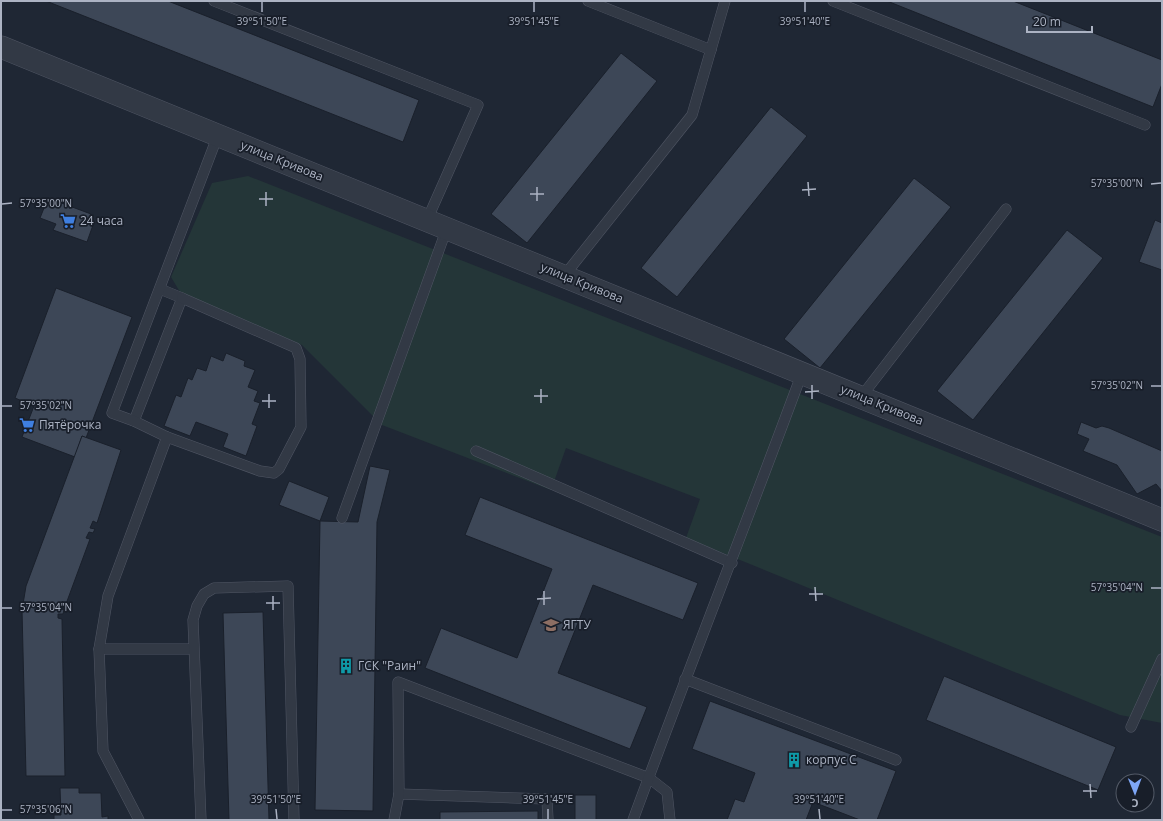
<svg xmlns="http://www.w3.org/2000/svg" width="1163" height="821" font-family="'Open Sans',sans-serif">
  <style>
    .green { fill: #243638 }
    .building { fill: #3d4757; stroke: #1a202b }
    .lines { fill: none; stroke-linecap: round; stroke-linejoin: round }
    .service-casing { stroke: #505664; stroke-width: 11 }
    .tertiary-casing { stroke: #505664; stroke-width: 23 }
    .service { stroke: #323945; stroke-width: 10 }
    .tertiary { stroke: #323945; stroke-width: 22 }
    .ticks { fill: none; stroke: #acb3c3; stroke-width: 1.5 }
    .labels { text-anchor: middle; stroke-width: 3.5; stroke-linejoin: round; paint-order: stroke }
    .street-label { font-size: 12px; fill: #acb3c3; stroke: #181e29 }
    .poi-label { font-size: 12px; fill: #acb3c3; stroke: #181e29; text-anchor: start }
    .ticks-label { font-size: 10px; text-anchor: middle; fill: #acb3c3; stroke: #181e29; stroke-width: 3.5; stroke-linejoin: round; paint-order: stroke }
  </style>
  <rect width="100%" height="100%" fill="#1f2734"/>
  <path class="green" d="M248 176 1162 537V723L1120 715 686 538 700 499 566 448 551 490 382 425 302 345 180 292 171 277 212 183Z"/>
  <g class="building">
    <path d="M46 1H168L419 100 403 142Z"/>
    <path d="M887 1H1013L1162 60V84L1153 107Z"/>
    <path d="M621 53 657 81 527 243 491 214Z"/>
    <path d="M771 107 807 136 677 297 641 268Z"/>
    <path d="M914 178 951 207 820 368 784 339Z"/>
    <path d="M48 198 91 214 88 223 93 225 87 242 53 230 56 224 40 218Z"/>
    <path d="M1155 220 1162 223V270L1139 262Z"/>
    <path d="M1067 230 1103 258 973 420 937 391Z"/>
    <path d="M56 288 132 317 86 438 82 436 75 457 22 437 34 406 15 398Z"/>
    <path d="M226 353 245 361 244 366 255 370 248 387 258 391 254 401 260 403 252 424 257 426 246 456 223 447 228 434 196 422 190 436 164 426 176 395 181 397 188 378 192 380 197 368 206 371 211 356 223 361Z"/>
    <path d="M1081 422 1096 428 1102 426 1109 428 1162 451V491L1156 484 1137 494 1117 465 1083 451 1089 439 1077 434Z"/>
    <path d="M82 436 121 450 97 523 93 521 90 528 95 529 93 533 89 532 86 538 90 539 66 604 62 602 60 608 64 610 63 614H58V618L62 619 65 776H26L22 610 26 586Z"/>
    <path d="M370 466 390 470 377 522 373 811 315 810 320 521 358 522Z"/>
    <path d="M289 481 329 497 320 521 279 505Z"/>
    <path d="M480 497 698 583 683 620 593 585 558 673 647 707 630 749 425 668 441 628 517 658 552 569 465 535Z"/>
    <path d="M263 612 269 820H229L223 613Z"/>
    <path d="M944 676 1116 747 1098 790 926 720Z"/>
    <path d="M710 701 896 771 877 820H860L813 802 806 820H727L735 799 744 802 755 773 692 749Z"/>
    <path d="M60 788H79V793H101L102 817 108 816V820H54V815H61Z"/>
    <rect x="575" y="795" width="21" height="25"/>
    <path d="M538 811V820H440V812Z"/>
  </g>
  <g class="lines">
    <defs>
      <g id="service">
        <path d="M214 1 478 105 427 220"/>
        <path d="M588 1 711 50"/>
        <path d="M833 1 1145 125"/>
        <path d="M564 276 692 115 725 1"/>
        <path d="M861 397 1006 209"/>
        <path d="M134 421 182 298 160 289"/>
        <path d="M167 437 260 471 274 473 279 469 301 427 300 359 296 348 182 298"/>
        <path d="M476 451 732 563"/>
        <path d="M342 518 447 228"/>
        <path d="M99 649H193"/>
        <path d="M685 679 896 760"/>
        <path d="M1131 727 1162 659"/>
        <path d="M399 794 547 799 548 820"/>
        <path d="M139 820 103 751 99 649 108 596 167 437 134 421 112 413 218 135"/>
        <path d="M201 820 193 620 197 606 204 594 214 588 288 586 294 820"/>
        <path d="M394 820 399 794 398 682 649 778 667 792 670 820"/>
        <path d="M633 820C688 670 747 522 802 373"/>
      </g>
      <path id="tertiary" d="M1 47 1162 520"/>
    </defs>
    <use href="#service" class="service-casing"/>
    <use href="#tertiary" class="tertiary-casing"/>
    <use href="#service" class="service"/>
    <use href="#tertiary" class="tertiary"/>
  </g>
  <path class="ticks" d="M262 2V12M534 2V12M805 2V12M808 182 809 196M1151 184 1161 183M537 187V201M802 190 816 189M266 192V206M530 194H544M259 199H273M2 204 12 203M812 385V399M1151 386H1161M541 389V403M805 392 819 391M269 394V408M534 396H548M262 401H276M2 406H12M815 587 816 601M1151 588H1161M544 591V605M809 594H823M273 596V610M537 599 551 598M266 603H280M2 608H12M1090 784 1091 798M1083 791H1097M276 809 277 819M548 809V819M819 809 820 819M2 810H12"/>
  <defs>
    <symbol id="supermarket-bare" viewBox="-9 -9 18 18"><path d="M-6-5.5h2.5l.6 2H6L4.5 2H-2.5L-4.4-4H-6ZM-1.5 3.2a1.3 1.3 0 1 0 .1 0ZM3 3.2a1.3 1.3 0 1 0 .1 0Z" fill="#3f7fe0" stroke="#181e29" stroke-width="2.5" paint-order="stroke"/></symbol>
    <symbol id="university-bare" viewBox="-9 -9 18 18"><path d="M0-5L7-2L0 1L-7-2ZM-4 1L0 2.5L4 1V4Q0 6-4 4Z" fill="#8d6e63" stroke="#181e29" stroke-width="2.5" paint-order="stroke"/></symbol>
    <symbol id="building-bare" viewBox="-9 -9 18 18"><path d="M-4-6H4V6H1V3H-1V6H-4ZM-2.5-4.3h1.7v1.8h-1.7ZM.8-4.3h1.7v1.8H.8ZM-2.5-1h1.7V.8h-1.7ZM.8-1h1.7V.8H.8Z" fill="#0f9aa8" stroke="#181e29" stroke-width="2.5" paint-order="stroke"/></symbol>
  </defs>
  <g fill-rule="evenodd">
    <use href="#supermarket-bare" x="57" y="210" width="22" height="22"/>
    <use href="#supermarket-bare" x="16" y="414" width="22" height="22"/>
    <use href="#university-bare" x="540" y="614" width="22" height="22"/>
    <use href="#building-bare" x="335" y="655" width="22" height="22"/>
    <use href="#building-bare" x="783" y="749" width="22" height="22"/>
  </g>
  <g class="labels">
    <g class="street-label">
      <text transform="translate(282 161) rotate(22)" y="4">улица Кривова</text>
      <text transform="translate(582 283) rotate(22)" y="4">улица Кривова</text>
      <text transform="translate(882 405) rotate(22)" y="4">улица Кривова</text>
    </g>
    <g class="poi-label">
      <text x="80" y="225">24 часа</text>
      <text x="39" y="429">Пятёрочка</text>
      <text x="563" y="629">ЯГТУ</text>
      <text x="358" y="670">ГСК "Раин"</text>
      <text x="806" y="764">корпус С</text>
    </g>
  </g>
  <g class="ticks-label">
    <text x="262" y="25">39°51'50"E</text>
    <text x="534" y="25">39°51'45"E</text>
    <text x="805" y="25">39°51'40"E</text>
    <text x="1117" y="187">57°35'00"N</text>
    <text x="46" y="207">57°35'00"N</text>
    <text x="1117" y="389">57°35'02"N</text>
    <text x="46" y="409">57°35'02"N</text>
    <text x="1117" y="591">57°35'04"N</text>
    <text x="46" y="611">57°35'04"N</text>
    <text x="276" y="803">39°51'50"E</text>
    <text x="548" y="803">39°51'45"E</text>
    <text x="819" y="803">39°51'40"E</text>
    <text x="46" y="813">57°35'06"N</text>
  </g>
  <rect width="1163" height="821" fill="none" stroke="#acb3c3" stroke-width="4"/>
  <g transform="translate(1135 793) rotate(179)"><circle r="19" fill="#181e29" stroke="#535a67"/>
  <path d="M0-3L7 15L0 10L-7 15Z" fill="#7ea6f5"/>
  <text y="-6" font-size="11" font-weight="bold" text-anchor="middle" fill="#acb3c3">С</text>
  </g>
  <path d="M1027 26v6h65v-6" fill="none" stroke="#acb3c3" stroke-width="2"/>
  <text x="1033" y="26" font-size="12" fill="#acb3c3" stroke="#181e29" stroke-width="3" paint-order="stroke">20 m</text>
</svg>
